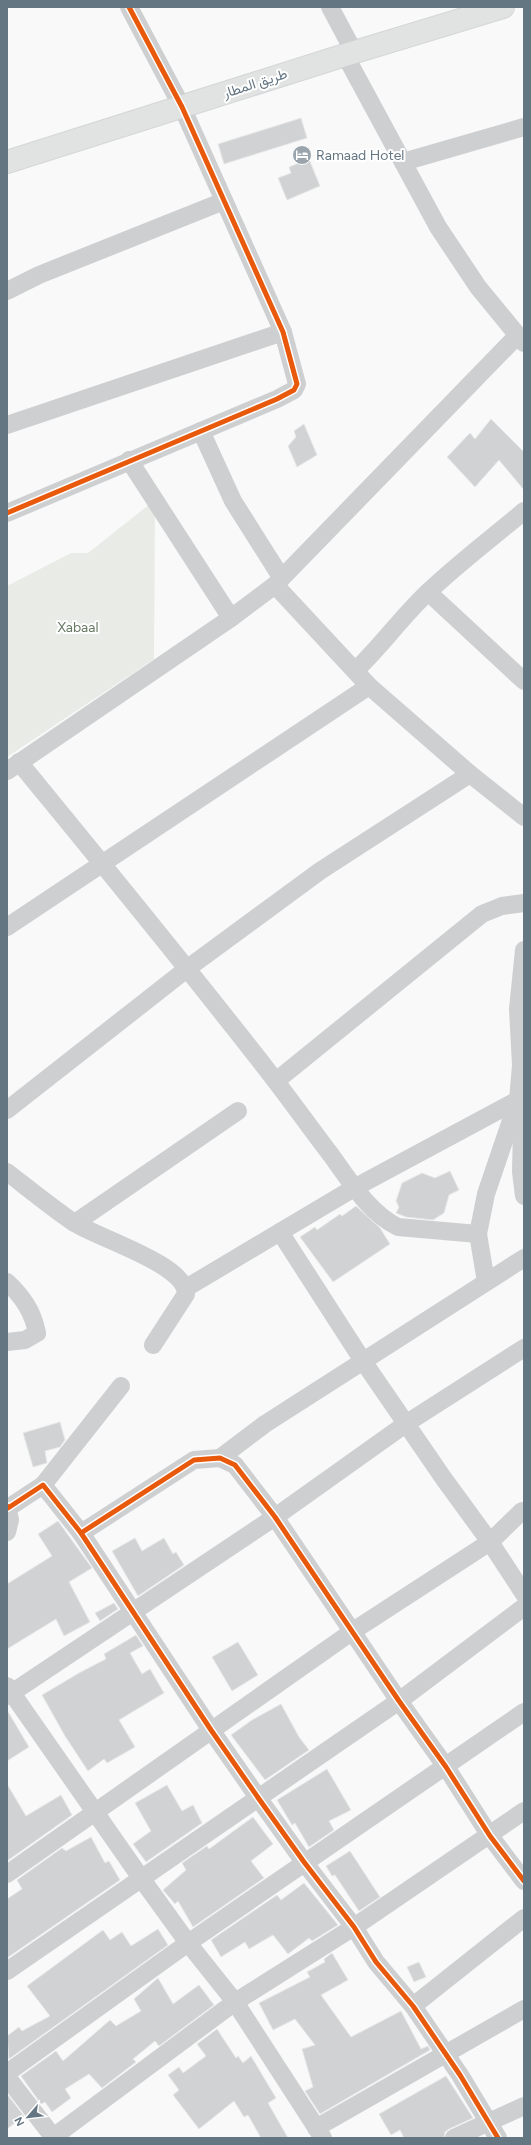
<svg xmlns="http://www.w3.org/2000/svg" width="531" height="2145" font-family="Figtree,Vazirmatn,sans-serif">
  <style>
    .green { fill: #e8ebe6 }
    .building { fill: #d0d2d3; stroke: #e8e8e8 }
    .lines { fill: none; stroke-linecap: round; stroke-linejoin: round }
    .major-casing { stroke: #d5d6d7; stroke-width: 24 }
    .minor { stroke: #cecfd0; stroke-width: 18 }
    .major { stroke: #e1e2e2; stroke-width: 22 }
    .cycleway-casing { stroke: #fff; stroke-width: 8 }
    .cycleway { stroke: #e8590c; stroke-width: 5 }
    .labels { text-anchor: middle; stroke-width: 4; stroke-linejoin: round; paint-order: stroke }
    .street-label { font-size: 14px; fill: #657683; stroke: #fff }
    .poi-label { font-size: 14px; fill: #657683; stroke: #fff; text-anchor: start }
    .park-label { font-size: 14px; fill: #687a64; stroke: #fff }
  </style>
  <rect width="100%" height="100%" fill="#f9f9f9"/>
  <path class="green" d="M155 500 154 659 7 757V586L71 553H88Z"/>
  <g class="building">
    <path d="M301 118 307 138 224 164 218 144Z"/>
    <path d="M309 159 320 186 287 200 278 178 291 173 289 167Z"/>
    <path d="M491 419 524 452V490L499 460 475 487 447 457 470 433 475 439Z"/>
    <path d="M304 424 317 455 297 467 288 446 296 437 294 431Z"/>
    <path d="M450 1171 459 1190 449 1195 444 1213 433 1220 406 1217 396 1213 399 1207 396 1201 402 1183 422 1173 435 1178Z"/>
    <path d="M356 1206 380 1228 390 1244 333 1282 300 1237 315 1227 317 1230 340 1214 342 1216Z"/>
    <path d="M60 1422 65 1440 60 1447 45 1451 47 1463 33 1467 23 1433Z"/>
    <path d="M58 1521 92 1568 69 1582 90 1622 64 1636 56 1619 7 1649V1584L52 1556 38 1534Z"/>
    <path d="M135 1538 142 1551 164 1538 173 1554 176 1552 184 1565 138 1596 112 1551Z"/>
    <path d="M114 1603 118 1609 100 1621 95 1613Z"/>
    <path d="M136 1635 143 1646 130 1653 142 1674 150 1669 164 1693 119 1720 135 1747 107 1763 104 1759 88 1771 65 1736 42 1695 79 1673 106 1659 104 1654Z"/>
    <path d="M238 1642 258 1675 232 1691 212 1657Z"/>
    <path d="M281 1704 299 1737 309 1750 265 1780 231 1735 252 1720Z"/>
    <path d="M7 1710 29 1747 7 1761Z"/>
    <path d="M327 1769 351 1810 329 1821 334 1830 309 1847 295 1823 292 1825 277 1800Z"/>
    <path d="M7 1784 26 1816 61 1795 72 1815 7 1861Z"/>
    <path d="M167 1785 182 1811 193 1805 202 1823 146 1862 133 1844 151 1831 135 1803Z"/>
    <path d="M253 1817 273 1844 251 1861 264 1878 193 1927 178 1901 175 1904 163 1890 186 1870 182 1863 207 1846 209 1849Z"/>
    <path d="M91 1837 105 1863 109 1861 120 1880 7 1958V1899L22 1889 17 1880 62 1848 66 1851Z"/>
    <path d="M350 1851 380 1897 359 1911 335 1875 332 1876 326 1866Z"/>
    <path d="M304 1883 338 1925 312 1941 309 1938 288 1954 273 1935 249 1949 245 1942 221 1957 211 1940 277 1895 281 1900Z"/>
    <path d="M158 1929 168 1945 9 2059 7 2036 19 2027 22 2031 50 2016 27 1986 103 1930 110 1940 122 1932 131 1946Z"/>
    <path d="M332 1953 348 1980 321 1995 351 2037 401 2011 421 2049 428 2046 430 2050 320 2114 305 2091 313 2087 302 2049 315 2045 295 2019 273 2030 259 2003 310 1977 307 1972 325 1962 324 1959Z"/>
    <path d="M419 1962 426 1977 414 1982 407 1967Z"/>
    <path d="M158 1978 173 2004 199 1985 214 2005 159 2046 155 2041 133 2059 136 2062 102 2088 89 2074 65 2089 71 2098 52 2112 45 2102 41 2104 21 2076 56 2051 63 2061 110 2020 116 2026 141 2011 134 1999Z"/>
    <path d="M217 2029 236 2058 238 2056 243 2063 251 2056 276 2098 268 2103 288 2138H261L248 2115 244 2117 234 2101 199 2129 173 2095 179 2090 168 2075 179 2067 183 2073 206 2056 197 2044Z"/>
    <path d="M446 2076 473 2118 449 2129 445 2132 444 2138H404L400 2130 391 2135 379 2114Z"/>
    <path d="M7 2094 24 2116 7 2129Z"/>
  </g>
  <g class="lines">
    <defs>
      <path id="major" d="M7 162 345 55 503 7"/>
    </defs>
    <use href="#major" class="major-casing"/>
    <g class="minor">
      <path d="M330 7 354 52"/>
      <path d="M345 55 438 227 478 287 524 343"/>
      <path d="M403 162 524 127"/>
      <path d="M7 291 39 275 224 201"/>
      <path d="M7 425 283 332"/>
      <path d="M201 431 233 501 281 577"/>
      <path d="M129 460 231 618"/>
      <path d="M7 513 277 399 294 390 297 384 283 332 182 107 129 7"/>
      <path d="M275 585 369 686 470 774 524 817"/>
      <path d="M428 592 524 681"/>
      <path d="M356 670C381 646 401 618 426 594 457 564 492 538 524 511"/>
      <path d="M19 762C104 866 189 969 271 1075 292 1102 311 1129 331 1155 350 1181 369 1213 398 1227L478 1234"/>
      <path d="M7 771 231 618 275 585 517 336"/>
      <path d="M7 927 369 686"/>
      <path d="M524 950 518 1009 521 1065 518 1100 522 1127 521 1172 524 1196"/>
      <path d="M276 1081 482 914 502 906 524 903"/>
      <path d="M7 1110 188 968 320 871 470 774"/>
      <path d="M7 1172C29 1189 51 1207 73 1222 97 1238 186 1264 186 1294L153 1345"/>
      <path d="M75 1223 238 1111"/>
      <path d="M280 1232 363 1361 444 1479 490 1542 524 1594"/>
      <path d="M7 1282C23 1297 33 1312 37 1333L25 1340 7 1342"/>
      <path d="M486 1282 478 1234 486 1194 517 1103"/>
      <path d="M186 1288 354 1188 518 1100"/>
      <path d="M220 1458 265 1424 524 1258"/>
      <path d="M43 1485 121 1386"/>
      <path d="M7 1506 10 1520 7 1532"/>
      <path d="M8 1508 43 1485 81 1533 211 1730 259 1799 304 1862 354 1927 376 1962 413 2006 460 2075 498 2138"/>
      <path d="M81 1533 194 1460 220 1458 235 1465 275 1517 399 1701 446 1767 490 1836 524 1881"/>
      <path d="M7 1686 141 1878 188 1943 235 2002 323 2138"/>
      <path d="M7 1696 275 1517 407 1423 524 1348"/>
      <path d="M7 1874 353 1631 490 1542 522 1511"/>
      <path d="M7 1971 399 1701 524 1607"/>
      <path d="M413 2006 524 1918"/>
      <path d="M7 2073 188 1943 524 1712"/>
      <path d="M7 2077 54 2138"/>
      <path d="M316 2128 524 2009"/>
      <path d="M52 2138 235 2002 354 1927 524 1811"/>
      <path d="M454 2138 524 2106"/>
    </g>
    <use href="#major" class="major"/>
    <defs>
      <g id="cycleway">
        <path d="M7 513 277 399 294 390 297 384 283 332 182 107 129 7"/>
        <path d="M7 1506 8 1508 43 1485 81 1533 211 1730 259 1799 304 1862 354 1927 376 1962 413 2006 460 2075 498 2138"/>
        <path d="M81 1533 194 1460 220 1458 235 1465 275 1517 399 1701 446 1767 490 1836 524 1881"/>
      </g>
    </defs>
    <use href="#cycleway" class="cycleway-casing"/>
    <use href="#cycleway" class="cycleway"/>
  </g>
  <defs>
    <symbol id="hotel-disc" viewBox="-11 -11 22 22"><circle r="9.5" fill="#99a4ac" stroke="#fff"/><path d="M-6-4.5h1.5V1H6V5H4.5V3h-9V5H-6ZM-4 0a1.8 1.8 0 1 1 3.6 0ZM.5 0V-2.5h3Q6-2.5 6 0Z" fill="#fff"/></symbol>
  </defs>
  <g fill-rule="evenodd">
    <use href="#hotel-disc" x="291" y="144" width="22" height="22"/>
  </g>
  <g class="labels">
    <g class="street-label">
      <text transform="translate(255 83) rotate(-18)" y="5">طريق المطار</text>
    </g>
    <g class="poi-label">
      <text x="316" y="160">Ramaad Hotel</text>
    </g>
    <g class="park-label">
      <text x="78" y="632">Xabaal</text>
    </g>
  </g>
  <rect width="531" height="2145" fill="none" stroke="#657683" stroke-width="16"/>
  <g transform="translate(28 2117) rotate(242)" stroke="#ffffff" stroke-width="3" paint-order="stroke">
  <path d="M0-3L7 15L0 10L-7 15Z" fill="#657683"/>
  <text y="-6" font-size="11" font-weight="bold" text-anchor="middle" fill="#657683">N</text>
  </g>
</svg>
